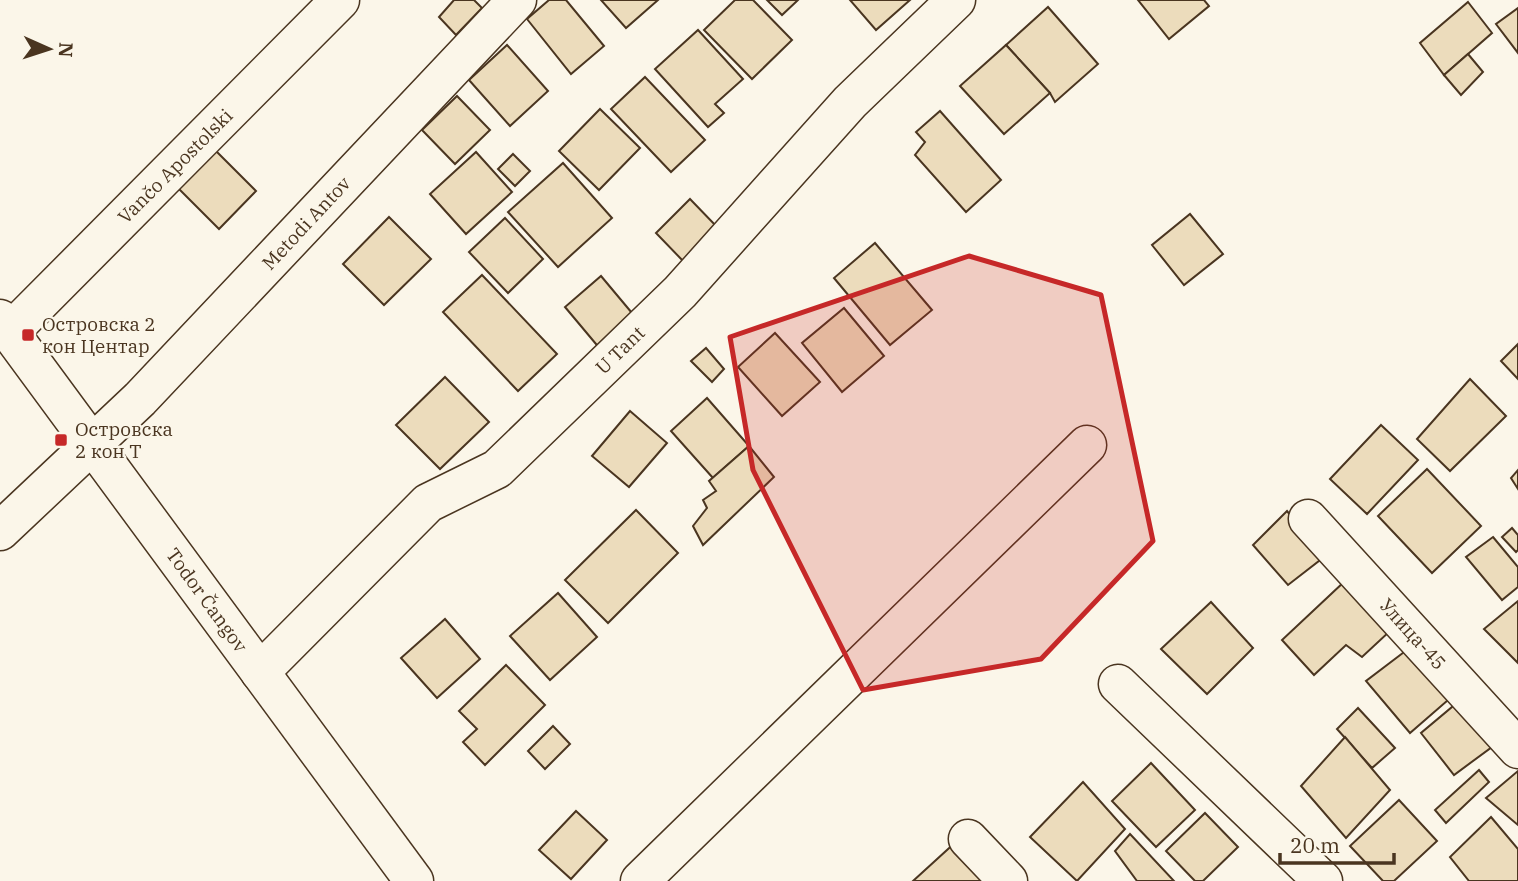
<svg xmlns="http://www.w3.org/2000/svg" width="1518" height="881" font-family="'IBM Plex Serif',serif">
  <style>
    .building { fill: #ecdcbc; stroke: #4a3520; stroke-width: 2 }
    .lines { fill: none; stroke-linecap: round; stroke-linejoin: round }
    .minor-casing { stroke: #4a3520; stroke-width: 41 }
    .minor { stroke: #fbf6e9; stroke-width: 38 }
    .marked { fill: #c62828; fill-opacity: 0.2; stroke: #c62828; stroke-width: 5; stroke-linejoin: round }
    .poi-dot { fill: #c62828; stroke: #fbf6e9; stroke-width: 2.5 }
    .labels { text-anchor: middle; stroke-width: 5; stroke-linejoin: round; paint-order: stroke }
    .street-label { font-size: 19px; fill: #4a3520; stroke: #fbf6e9 }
    .poi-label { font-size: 19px; fill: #4a3520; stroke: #fbf6e9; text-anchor: start }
  </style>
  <rect width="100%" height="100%" fill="#fbf6e9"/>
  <g class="building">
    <path d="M454 0H474L482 8 456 35 439 17Z"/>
    <path d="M549 0H566L604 46 571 74 527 19Z"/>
    <path d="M601 0H658L626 28Z"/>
    <path d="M735 0H753L792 40 752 79 704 30Z"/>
    <path d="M767 0H798L782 15Z"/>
    <path d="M850 0H910L876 30Z"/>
    <path d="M1138 0H1204L1209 6 1169 39Z"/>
    <path d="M1468 2 1492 33 1444 75 1420 43Z"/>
    <path d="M1048 7 1098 64 1055 102 1050 93 1006 45Z"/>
    <path d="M1518 8V53L1496 24Z"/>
    <path d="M698 30 743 79 715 104 724 113 708 127 655 69Z"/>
    <path d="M507 45 548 91 510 126 469 80Z"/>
    <path d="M1006 45 1050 93 1004 134 960 86Z"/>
    <path d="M1468 54 1483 72 1461 95 1444 75Z"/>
    <path d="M645 77 705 140 671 172 611 109Z"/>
    <path d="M457 96 490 130 455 164 422 130Z"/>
    <path d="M600 109 640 148 599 190 559 151Z"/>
    <path d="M940 111 1001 180 966 212 915 155 925 142 916 132Z"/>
    <path d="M207 142 256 191 219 229 170 180Z"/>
    <path d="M476 152 512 192 466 234 430 194Z"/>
    <path d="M513 154 530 171 515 186 498 169Z"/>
    <path d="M563 163 612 218 558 267 508 212Z"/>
    <path d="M690 199 719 229 685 263 656 233Z"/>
    <path d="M1190 214 1223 254 1184 285 1152 245Z"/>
    <path d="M389 217 431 259 384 305 343 264Z"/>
    <path d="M505 218 543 259 508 293 469 252Z"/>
    <path d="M875 243 932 310 890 345 834 278Z"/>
    <path d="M482 275 557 354 518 391 443 312Z"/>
    <path d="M601 276 637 319 601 350 565 307Z"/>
    <path d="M844 308 884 356 842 392 802 343Z"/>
    <path d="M775 333 820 382 782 416 738 367Z"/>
    <path d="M1518 344V379L1501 361Z"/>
    <path d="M706 348 724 369 712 382 691 361Z"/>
    <path d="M445 377 489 422 440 469 396 425Z"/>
    <path d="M1470 379 1506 416 1450 471 1417 439Z"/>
    <path d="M707 398 749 446 713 478 671 431Z"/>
    <path d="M630 411 667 443 629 487 592 456Z"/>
    <path d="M1381 425 1418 460 1367 514 1330 479Z"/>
    <path d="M749 446 774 477 703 545 693 526 707 508 703 500 716 491 709 481Z"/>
    <path d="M1427 469 1481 526 1432 573 1378 516Z"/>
    <path d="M1518 470V489L1511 478Z"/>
    <path d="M636 510 678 553 608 623 565 580Z"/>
    <path d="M1287 511 1324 557 1288 585 1253 545Z"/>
    <path d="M1512 528 1518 535V550L1516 552 1502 537Z"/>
    <path d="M1493 537 1518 567V587L1502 600 1466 557Z"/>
    <path d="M1345 581 1390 631 1362 657 1346 645 1314 675 1282 640Z"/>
    <path d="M558 593 597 637 550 680 510 636Z"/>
    <path d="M1518 601V663L1484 629Z"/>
    <path d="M1211 602 1253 648 1207 694 1161 649Z"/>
    <path d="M445 619 480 659 437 698 401 658Z"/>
    <path d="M1412 646 1455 694 1410 733 1366 681Z"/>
    <path d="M506 665 545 705 485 765 463 742 477 729 459 711Z"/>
    <path d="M1458 702 1496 744 1454 775 1421 733Z"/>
    <path d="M1358 708 1395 748 1372 768 1337 729Z"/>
    <path d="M553 726 570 744 545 769 528 751Z"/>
    <path d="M1345 737 1390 790 1346 838 1301 786Z"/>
    <path d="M1151 763 1195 810 1156 847 1112 801Z"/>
    <path d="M1479 770 1489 782 1446 823 1435 810Z"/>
    <path d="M1518 771V825L1486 798Z"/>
    <path d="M1083 782 1125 829 1077 881 1030 837Z"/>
    <path d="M1399 800 1437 841 1394 881H1383L1350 846Z"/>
    <path d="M576 811 607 840 571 879 539 850Z"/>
    <path d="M1205 813 1238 847 1203 881H1195L1166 851Z"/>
    <path d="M1491 817 1518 849V881H1469L1450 857Z"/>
    <path d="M1130 834 1174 881H1137L1115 851Z"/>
    <path d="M958 840 995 881H913Z"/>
  </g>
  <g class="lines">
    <defs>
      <g id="minor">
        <path d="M0 319 414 881"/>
        <path d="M10 332 340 0"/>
        <path d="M1308 519 1518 749"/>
        <path d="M0 531 140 399 517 0"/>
        <path d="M260 672 428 503 497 469 680 292 850 102 956 0"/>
        <path d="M1118 684 1323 881"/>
        <path d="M968 839 1008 881"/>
        <path d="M640 881 1087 445"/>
      </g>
    </defs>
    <use href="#minor" class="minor-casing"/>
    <use href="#minor" class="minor"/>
  </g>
  <path class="marked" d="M969 256 1101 295 1153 541 1041 659 863 690 753 470 730 337Z"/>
  <g class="poi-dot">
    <rect x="21" y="328" width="14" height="14" rx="3.5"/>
    <rect x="54" y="433" width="14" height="14" rx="3.5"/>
  </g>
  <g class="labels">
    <g class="street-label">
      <text transform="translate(175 166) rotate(-45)" y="7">Vančo Apostolski</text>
      <text transform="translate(306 223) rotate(-47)" y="7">Metodi Antov</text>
      <text transform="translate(620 350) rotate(-44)" y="7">U Tant</text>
      <text transform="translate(207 600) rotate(54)" y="7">Todor Čangov</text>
      <text transform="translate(1413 634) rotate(48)" y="7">Улица-45</text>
    </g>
    <g class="poi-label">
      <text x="42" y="331">Островска 2<tspan x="42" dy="22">кон Центар</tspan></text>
      <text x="75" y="436">Островска<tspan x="75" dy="22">2 кон T</tspan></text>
    </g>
  </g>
  <g transform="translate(49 49) rotate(93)" stroke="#fbf6e9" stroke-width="5" paint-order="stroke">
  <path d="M0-5L12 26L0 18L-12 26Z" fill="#4a3520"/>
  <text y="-10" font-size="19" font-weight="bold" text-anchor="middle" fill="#4a3520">N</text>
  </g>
  <path d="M1280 853v10h114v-10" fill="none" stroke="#4a3520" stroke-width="3.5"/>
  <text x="1290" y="853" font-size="21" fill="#4a3520" stroke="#fbf6e9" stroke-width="5" paint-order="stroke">20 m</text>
</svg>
